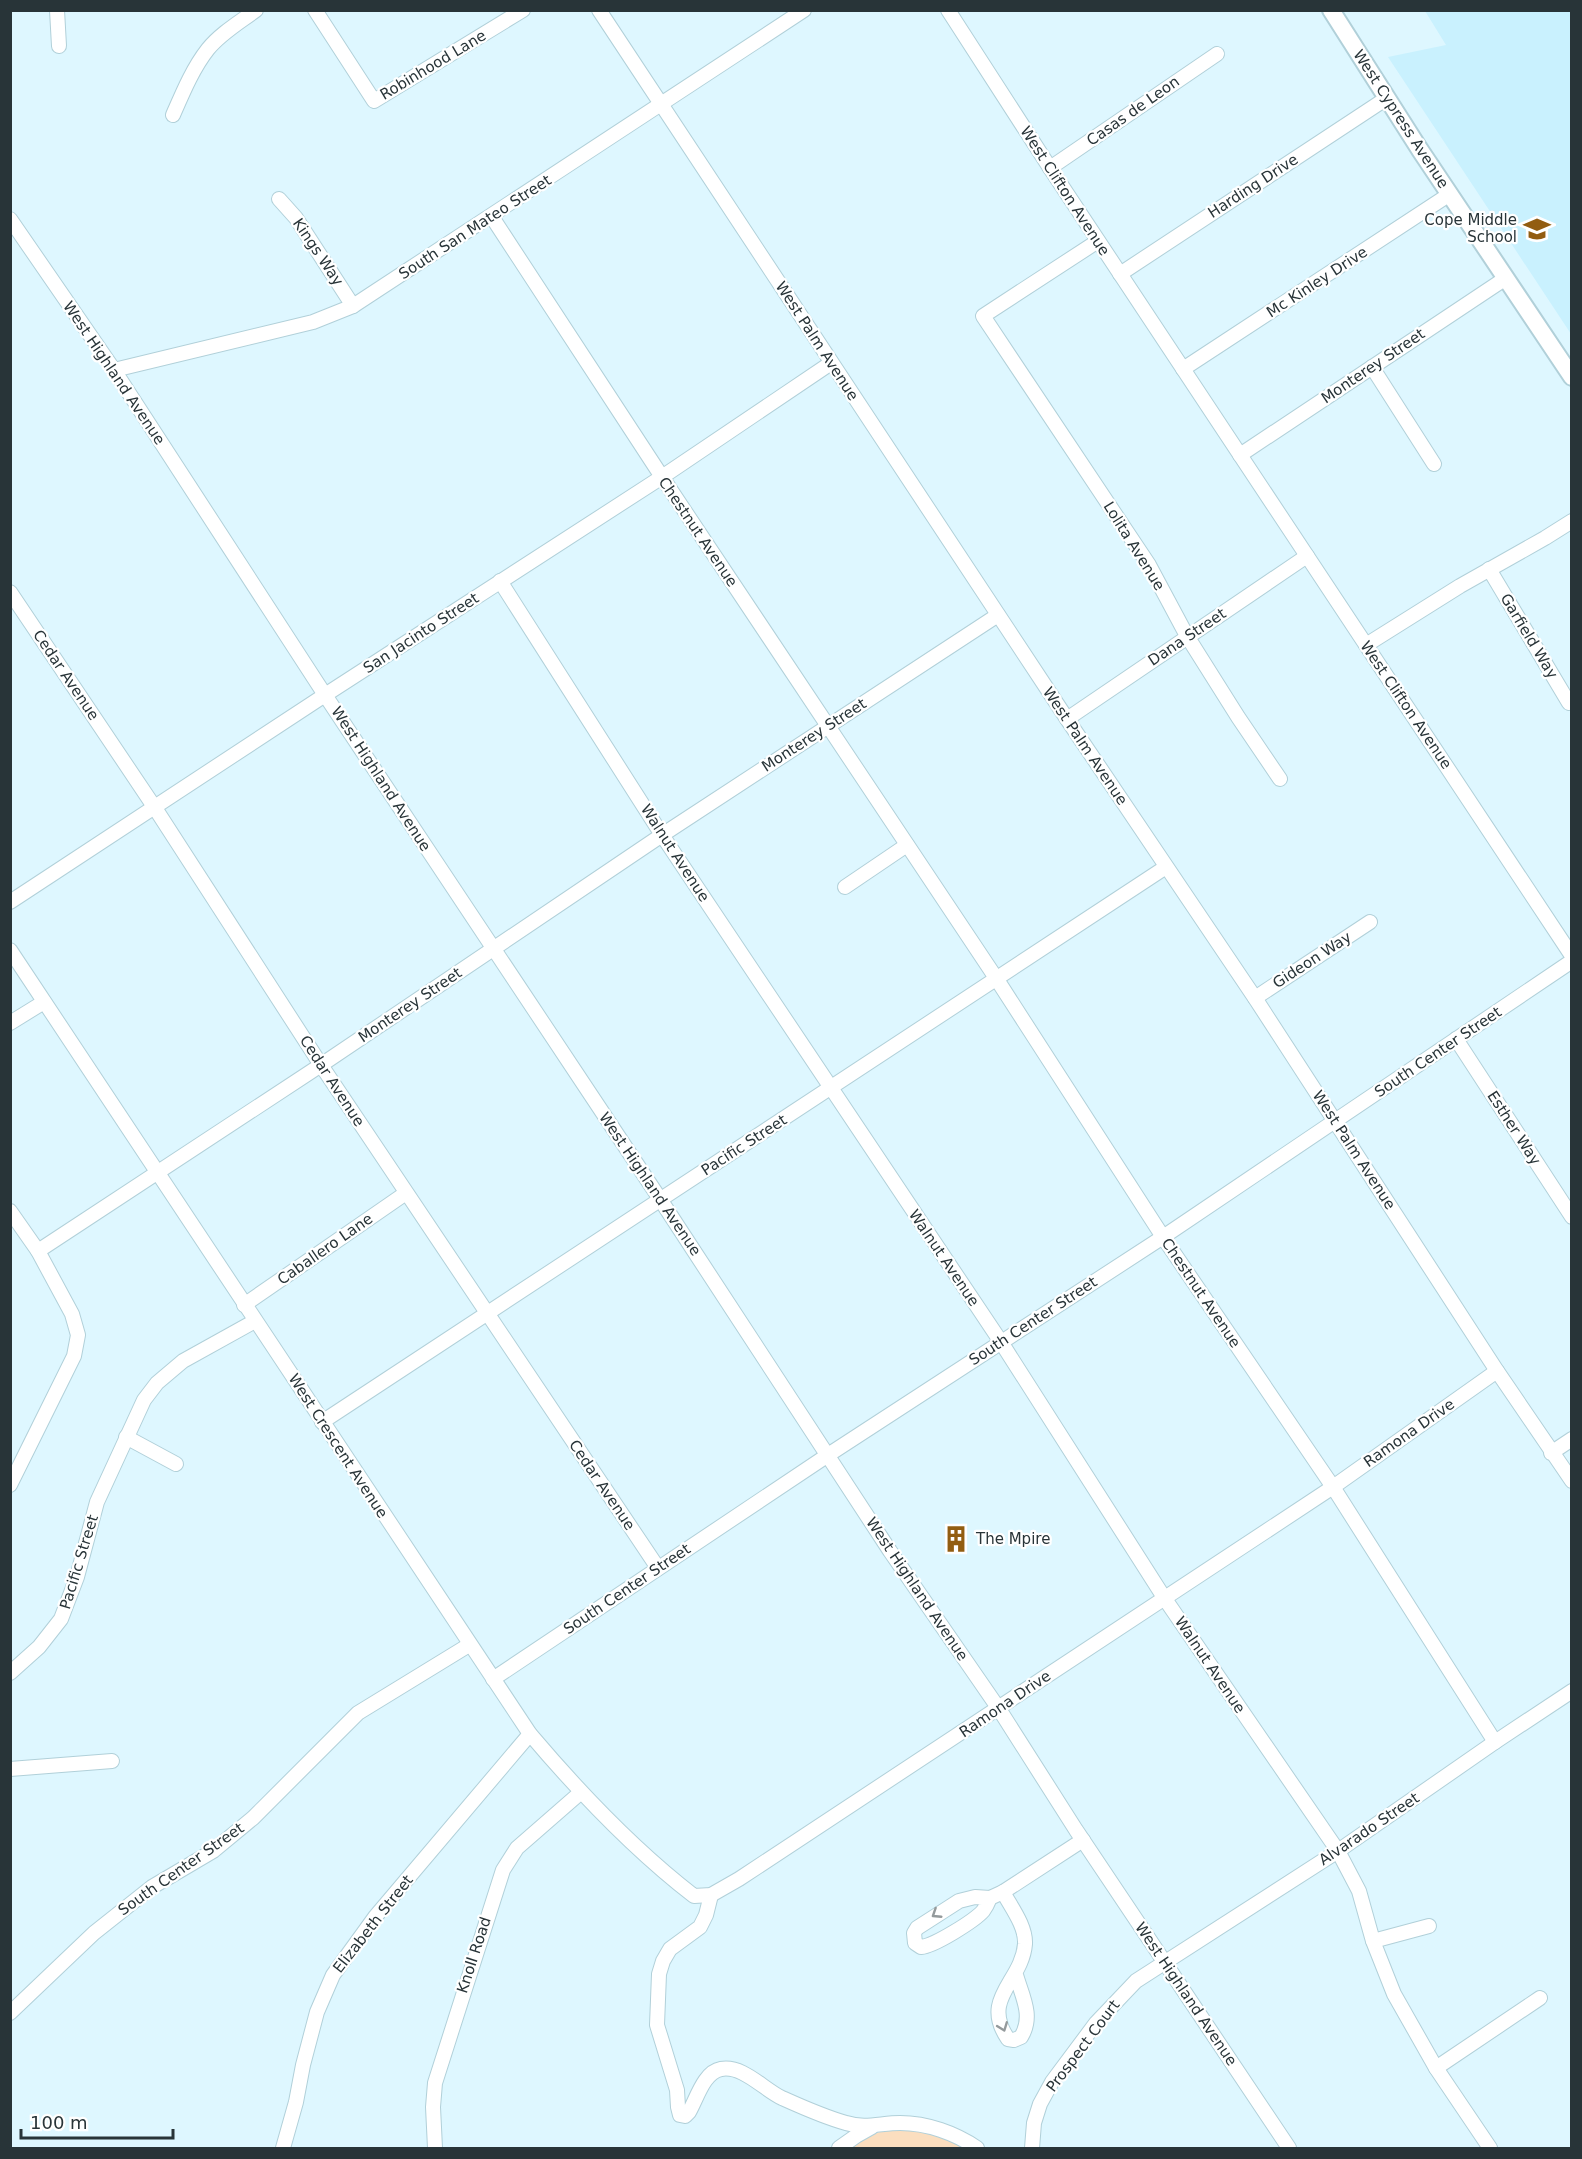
<svg xmlns="http://www.w3.org/2000/svg" width="1582" height="2159" font-family="'DejaVu Sans',sans-serif">
  <style>
    .built { fill: #c9f1fe }
    .green { fill: #fbdebf }
    .lines { fill: none; stroke-linecap: round; stroke-linejoin: round }
    .minor-casing { stroke: #b1d0d9; stroke-width: 16 }
    .major-casing { stroke: #b1d0d9; stroke-width: 20 }
    .minor { stroke: #fff; stroke-width: 14 }
    .major { stroke: #fff; stroke-width: 16 }
    .oneway { stroke: #949a9c }
    .labels { text-anchor: middle; stroke-width: 4.5; stroke-linejoin: round; paint-order: stroke }
    .street-label { font-size: 15px; fill: #283438; stroke: #fff }
    .poi-label { font-size: 15px; fill: #283438; stroke: #fff; text-anchor: end }
  </style>
  <rect width="100%" height="100%" fill="#def7ff"/>
  <path class="built" d="M1425 11H1571V334L1388 57 1446 45Z"/>
  <path class="green" d="M903 2127 932 2133 970 2148H850C867 2136 882 2129 903 2127Z"/>
  <g class="lines">
    <defs>
      <g id="minor">
        <path d="M57 10 59 46"/>
        <path d="M315 10 374 101 523 10"/>
        <path d="M599 10 1067 719 1255 998 1497 1371 1572 1481"/>
        <path d="M948 10 1050 168 1572 956"/>
        <path d="M173 115C183 92 193 68 208 49 221 33 240 22 256 10"/>
        <path d="M1050 168 1217 54"/>
        <path d="M279 199 296 218 353 306"/>
        <path d="M492 217 662 477 996 978 1163 1237 1333 1487 1495 1742"/>
        <path d="M10 219 114 370 325 695 660 1199 890 1551 999 1709 1076 1830 1289 2148"/>
        <path d="M1098 241 983 316 1149 565 1187 636 1238 717 1280 779"/>
        <path d="M1120 274 1387 98"/>
        <path d="M1372 367 1434 464"/>
        <path d="M1183 369 1450 194"/>
        <path d="M114 370 313 322 353 306 804 10"/>
        <path d="M1240 455 1506 278"/>
        <path d="M1489 569 1569 703"/>
        <path d="M500 581 662 835 1001 1342 1165 1599 1338 1851 1359 1891 1373 1941 1394 1994 1436 2068 1490 2148"/>
        <path d="M10 592 155 808 321 1065 658 1568"/>
        <path d="M1366 645 1460 586 1545 538 1572 521"/>
        <path d="M1067 719 1307 556"/>
        <path d="M845 887 907 845"/>
        <path d="M10 902 325 695 662 477 831 363"/>
        <path d="M10 950 530 1734C580 1793 633 1849 694 1896L711 1895 739 1879 1333 1487 1497 1371"/>
        <path d="M1255 998 1370 922"/>
        <path d="M10 1023 44 1002"/>
        <path d="M1456 1039 1572 1217"/>
        <path d="M10 1211 38 1251"/>
        <path d="M244 1305 406 1193"/>
        <path d="M322 1422 1166 867"/>
        <path d="M126 1437 176 1464"/>
        <path d="M1551 1453 1572 1439"/>
        <path d="M10 1485 74 1356 78 1335 72 1314 38 1251 321 1065 662 835 998 615"/>
        <path d="M10 1673 39 1647 61 1619 77 1577 97 1502 144 1400 157 1383 183 1361 255 1321"/>
        <path d="M493 1679 828 1455 1163 1237 1572 961"/>
        <path d="M10 1769 112 1761"/>
        <path d="M1003 1892C1011 1907 1026 1926 1025 1944 1022 1982 980 1998 1008 2039L1014 2040 1021 2037C1034 2016 1022 1996 1016 1975"/>
        <path d="M711 1895 706 1915 700 1927 670 1949 663 1961 659 1974 657 2025 677 2090 678 2107 680 2115 685 2116 689 2112C697 2098 704 2072 721 2069 743 2065 763 2089 782 2098 802 2107 824 2117 846 2123 865 2129 881 2123 900 2123 927 2123 955 2133 977 2148"/>
        <path d="M990 1898C988 1903 986 1907 983 1911 974 1921 934 1946 921 1947L915 1943 914 1933 917 1928 959 1901 975 1897 990 1898 1003 1892 1083 1840"/>
        <path d="M1373 1941 1429 1926"/>
        <path d="M10 2013 94 1933 152 1887 213 1851 253 1818 358 1713 469 1645"/>
        <path d="M1436 2068 1540 1998"/>
        <path d="M283 2148 296 2102 303 2065 317 2012 333 1975 375 1917 530 1734"/>
        <path d="M435 2148 433 2107 435 2083 503 1870 517 1848 580 1793"/>
        <path d="M839 2148 856 2136 872 2127"/>
        <path d="M1032 2148 1034 2123 1040 2104 1052 2082 1096 2023 1136 1981 1338 1851 1495 1742 1572 1691"/>
      </g>
      <path id="major" d="M1331 10 1420 150 1572 377"/>
    </defs>
    <use href="#minor" class="minor-casing"/>
    <use href="#major" class="major-casing"/>
    <use href="#minor" class="minor"/>
    <use href="#major" class="major"/>
  </g>
  <defs><path id="oneway-chevron" d="M-2-3.5L2.5 0L-2 3.5" fill="none" stroke-width="1.6" stroke-linecap="round" stroke-linejoin="round" transform="scale(1.5)"/></defs>
  <g class="oneway">
    <use href="#oneway-chevron" transform="translate(936 1914) rotate(147)"/>
    <use href="#oneway-chevron" transform="translate(1003 2027) rotate(69)"/>
  </g>
  <defs>
    <symbol id="school-bare" viewBox="-9 -9 18 18"><path d="M0-5L7-2L0 1L-7-2ZM-4 1L0 2.5L4 1V4Q0 6-4 4Z" fill="#925d11" stroke="#fff" stroke-width="2.5" paint-order="stroke"/></symbol>
    <symbol id="building-bare" viewBox="-9 -9 18 18"><path d="M-4-6H4V6H1V3H-1V6H-4ZM-2.5-4.3h1.7v1.8h-1.7ZM.8-4.3h1.7v1.8H.8ZM-2.5-1h1.7V.8h-1.7ZM.8-1h1.7V.8H.8Z" fill="#925d11" stroke="#fff" stroke-width="2.5" paint-order="stroke"/></symbol>
  </defs>
  <g fill-rule="evenodd">
    <use href="#school-bare" x="1518" y="210" width="38" height="38"/>
    <use href="#building-bare" x="937" y="1520" width="38" height="38"/>
  </g>
  <g class="labels">
    <g class="street-label">
      <text transform="translate(433 65) rotate(-31)" y="5">Robinhood Lane</text>
      <text transform="translate(1133 111) rotate(-35)" y="5">Casas de Leon</text>
      <text transform="translate(1401 119) rotate(57)" y="5">West Cypress Avenue</text>
      <text transform="translate(1253 186) rotate(-33)" y="5">Harding Drive</text>
      <text transform="translate(1065 191) rotate(57)" y="5">West Clifton Avenue</text>
      <text transform="translate(475 227) rotate(-33)" y="5">South San Mateo Street</text>
      <text transform="translate(318 252) rotate(56)" y="5">Kings Way</text>
      <text transform="translate(1317 282) rotate(-33)" y="5">Mc Kinley Drive</text>
      <text transform="translate(817 341) rotate(57)" y="5">West Palm Avenue</text>
      <text transform="translate(1373 366) rotate(-34)" y="5">Monterey Street</text>
      <text transform="translate(114 373) rotate(56)" y="5">West Highland Avenue</text>
      <text transform="translate(698 532) rotate(56)" y="5">Chestnut Avenue</text>
      <text transform="translate(1134 546) rotate(58)" y="5">Lolita Avenue</text>
      <text transform="translate(421 633) rotate(-33)" y="5">San Jacinto Street</text>
      <text transform="translate(1529 636) rotate(59)" y="5">Garfield Way</text>
      <text transform="translate(1187 637) rotate(-34)" y="5">Dana Street</text>
      <text transform="translate(66 675) rotate(56)" y="5">Cedar Avenue</text>
      <text transform="translate(1406 705) rotate(56)" y="5">West Clifton Avenue</text>
      <text transform="translate(814 735) rotate(-33)" y="5">Monterey Street</text>
      <text transform="translate(1085 746) rotate(56)" y="5">West Palm Avenue</text>
      <text transform="translate(381 779) rotate(57)" y="5">West Highland Avenue</text>
      <text transform="translate(675 853) rotate(57)" y="5">Walnut Avenue</text>
      <text transform="translate(1312 960) rotate(-33)" y="5">Gideon Way</text>
      <text transform="translate(410 1005) rotate(-34)" y="5">Monterey Street</text>
      <text transform="translate(1438 1052) rotate(-34)" y="5">South Center Street</text>
      <text transform="translate(332 1081) rotate(57)" y="5">Cedar Avenue</text>
      <text transform="translate(1514 1128) rotate(57)" y="5">Esther Way</text>
      <text transform="translate(744 1145) rotate(-33)" y="5">Pacific Street</text>
      <text transform="translate(1354 1150) rotate(57)" y="5">West Palm Avenue</text>
      <text transform="translate(650 1184) rotate(56)" y="5">West Highland Avenue</text>
      <text transform="translate(325 1249) rotate(-35)" y="5">Caballero Lane</text>
      <text transform="translate(944 1258) rotate(56)" y="5">Walnut Avenue</text>
      <text transform="translate(1201 1293) rotate(56)" y="5">Chestnut Avenue</text>
      <text transform="translate(1033 1321) rotate(-33)" y="5">South Center Street</text>
      <text transform="translate(1409 1433) rotate(-35)" y="5">Ramona Drive</text>
      <text transform="translate(338 1446) rotate(57)" y="5">West Crescent Avenue</text>
      <text transform="translate(602 1485) rotate(56)" y="5">Cedar Avenue</text>
      <text transform="translate(79 1562) rotate(-73)" y="5">Pacific Street</text>
      <text transform="translate(627 1589) rotate(-34)" y="5">South Center Street</text>
      <text transform="translate(917 1589) rotate(56)" y="5">West Highland Avenue</text>
      <text transform="translate(1210 1665) rotate(56)" y="5">Walnut Avenue</text>
      <text transform="translate(1005 1704) rotate(-34)" y="5">Ramona Drive</text>
      <text transform="translate(1369 1829) rotate(-34)" y="5">Alvarado Street</text>
      <text transform="translate(181 1869) rotate(-35)" y="5">South Center Street</text>
      <text transform="translate(373 1924) rotate(-52)" y="5">Elizabeth Street</text>
      <text transform="translate(474 1955) rotate(-72)" y="5">Knoll Road</text>
      <text transform="translate(1186 1994) rotate(56)" y="5">West Highland Avenue</text>
      <text transform="translate(1083 2046) rotate(-53)" y="5">Prospect Court</text>
    </g>
    <g class="poi-label">
      <text x="1517" y="225">Cope Middle<tspan x="1517" dy="17">School</tspan></text>
      <text x="976" y="1544" text-anchor="start">The Mpire</text>
    </g>
  </g>
  <rect width="1582" height="2159" fill="none" stroke="#283438" stroke-width="24"/>
  <path d="M21 2129v9h152v-9" fill="none" stroke="#283438" stroke-width="3"/>
  <text x="30" y="2129" font-size="18" fill="#283438" stroke="#ffffff" stroke-width="4.5" paint-order="stroke">100 m</text>
</svg>
